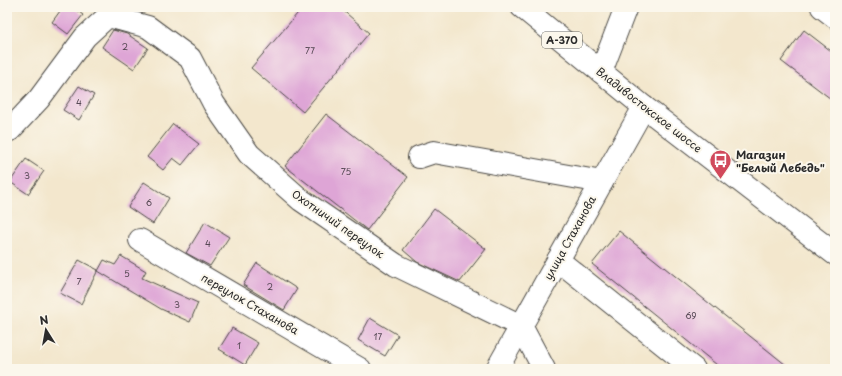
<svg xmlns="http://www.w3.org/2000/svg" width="842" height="376" font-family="'Playpen Sans',sans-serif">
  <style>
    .building { fill: #dea5d6 }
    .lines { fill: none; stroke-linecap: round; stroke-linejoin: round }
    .minor-casing { stroke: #494743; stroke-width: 24 }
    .highway-casing { stroke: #494743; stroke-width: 24 }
    .minor { stroke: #fff; stroke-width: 22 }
    .highway { stroke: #fff; stroke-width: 22 }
    .labels { text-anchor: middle; stroke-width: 4; stroke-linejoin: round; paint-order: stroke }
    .number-label { font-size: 9px; fill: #584a56 }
    .shield { fill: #fbf7ec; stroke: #696865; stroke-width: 1 }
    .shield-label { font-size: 10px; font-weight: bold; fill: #2b2b2b }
    .street-label { font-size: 11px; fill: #2b2b2b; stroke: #fbf7ec }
    .poi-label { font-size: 11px; font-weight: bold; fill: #2b2b2b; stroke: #fbf7ec; text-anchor: start }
  </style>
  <rect width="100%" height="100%" fill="#fbf7ec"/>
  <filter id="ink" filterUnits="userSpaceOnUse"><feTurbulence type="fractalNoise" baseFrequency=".025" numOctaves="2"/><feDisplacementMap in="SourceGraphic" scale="8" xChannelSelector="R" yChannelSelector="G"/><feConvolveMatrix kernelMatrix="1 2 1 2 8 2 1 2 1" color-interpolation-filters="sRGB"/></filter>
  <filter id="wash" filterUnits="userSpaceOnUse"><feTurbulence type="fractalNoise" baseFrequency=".012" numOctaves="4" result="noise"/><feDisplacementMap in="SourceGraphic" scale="16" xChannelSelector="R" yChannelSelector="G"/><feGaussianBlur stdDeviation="0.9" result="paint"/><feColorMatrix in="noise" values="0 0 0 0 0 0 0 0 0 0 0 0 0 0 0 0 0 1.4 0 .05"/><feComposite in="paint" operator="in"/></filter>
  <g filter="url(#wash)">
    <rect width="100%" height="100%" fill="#f3e7cd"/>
    <g id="blocks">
      <g class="building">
        <path d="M63 7H72L83 15 68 34 52 22Z"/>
        <path d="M303 7H339L369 33 303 112 251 68Z"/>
        <path d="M113 30 127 34 148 48 134 69 102 47Z"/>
        <path d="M804 30 835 54V102L781 61Z"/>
        <path d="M79 86 94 95 79 120 63 110Z"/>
        <path d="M326 114 408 177 367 230 285 166Z"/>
        <path d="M173 124 199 144 182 165 173 158 163 170 147 157Z"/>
        <path d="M26 159 44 171 28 194 10 182Z"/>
        <path d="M144 182 169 198 153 224 128 207Z"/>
        <path d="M434 209 486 249 460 282 417 262 403 250Z"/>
        <path d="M205 222 229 237 210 266 186 253Z"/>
        <path d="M619 231 791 369H722L592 264Z"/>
        <path d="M121 256 146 271 142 278 198 303 190 322 161 309 98 271 104 260 115 265Z"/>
        <path d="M79 260 98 270 81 304 60 293Z"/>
        <path d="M257 263 297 289 284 310 243 285Z"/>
        <path d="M370 318 398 335 385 356 358 340Z"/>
        <path d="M232 328 258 343 245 365 219 349Z"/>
      </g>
    </g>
  </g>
  <g filter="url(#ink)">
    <use href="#blocks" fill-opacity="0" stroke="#494743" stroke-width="1"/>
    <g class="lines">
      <defs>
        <g id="minor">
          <path d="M822 7 835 17"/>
          <path d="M601 72 626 7"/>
          <path d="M7 130H10L39 99 85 37 108 16 148 27 190 58 214 104 249 154 301 200 396 265 521 326 544 369"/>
          <path d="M419 157 434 152 602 182"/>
          <path d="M140 240 360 369"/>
          <path d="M558 260 694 369"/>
          <path d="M497 369 644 107"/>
        </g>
        <path id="highway" d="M522 7 644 107 835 254"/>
      </defs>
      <use href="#minor" class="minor-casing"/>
      <use href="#highway" class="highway-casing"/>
      <use href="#minor" class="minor"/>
      <use href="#highway" class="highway"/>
    </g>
  </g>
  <defs>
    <symbol id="bus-pin" viewBox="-11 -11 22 30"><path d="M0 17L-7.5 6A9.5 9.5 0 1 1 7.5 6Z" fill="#d1495b" stroke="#fbf7ec"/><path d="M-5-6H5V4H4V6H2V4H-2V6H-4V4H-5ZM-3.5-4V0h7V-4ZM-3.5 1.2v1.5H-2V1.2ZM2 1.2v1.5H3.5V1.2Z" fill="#fff"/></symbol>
  </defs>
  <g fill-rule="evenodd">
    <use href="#bus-pin" x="708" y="148" width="25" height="34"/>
  </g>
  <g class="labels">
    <g class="number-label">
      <text x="125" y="50">2</text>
      <text x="310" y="54">77</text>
      <text x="79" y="106">4</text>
      <text x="346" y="175">75</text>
      <text x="27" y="179">3</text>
      <text x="149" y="206">6</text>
      <text x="208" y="247">4</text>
      <text x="127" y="277">5</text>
      <text x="79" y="285">7</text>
      <text x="270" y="290">2</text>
      <text x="177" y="308">3</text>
      <text x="691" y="319">69</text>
      <text x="378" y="340">17</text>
      <text x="239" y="349">1</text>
    </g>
    <rect class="shield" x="542" y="32" width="40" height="16" rx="3"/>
    <g class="shield-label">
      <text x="562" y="44">А-370</text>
    </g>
    <g class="street-label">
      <text transform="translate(649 110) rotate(38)" y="4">Владивостокское шоссе</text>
      <text transform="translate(338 224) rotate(35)" y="4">Охотничий переулок</text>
      <text transform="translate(570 238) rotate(-61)" y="4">улица Стаханова</text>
      <text transform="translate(250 304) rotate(30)" y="4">переулок Стаханова</text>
    </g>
    <g class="poi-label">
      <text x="736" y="159">Магазин<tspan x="736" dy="13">"Белый Лебедь"</tspan></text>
    </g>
  </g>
  <rect width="842" height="376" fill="none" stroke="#fbf7ec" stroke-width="24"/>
  <g transform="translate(46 330) rotate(349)" stroke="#fbf7ec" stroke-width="3" paint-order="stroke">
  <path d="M0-3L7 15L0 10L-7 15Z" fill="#2b2b2b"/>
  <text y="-6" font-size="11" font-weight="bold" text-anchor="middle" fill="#2b2b2b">N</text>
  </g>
</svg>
